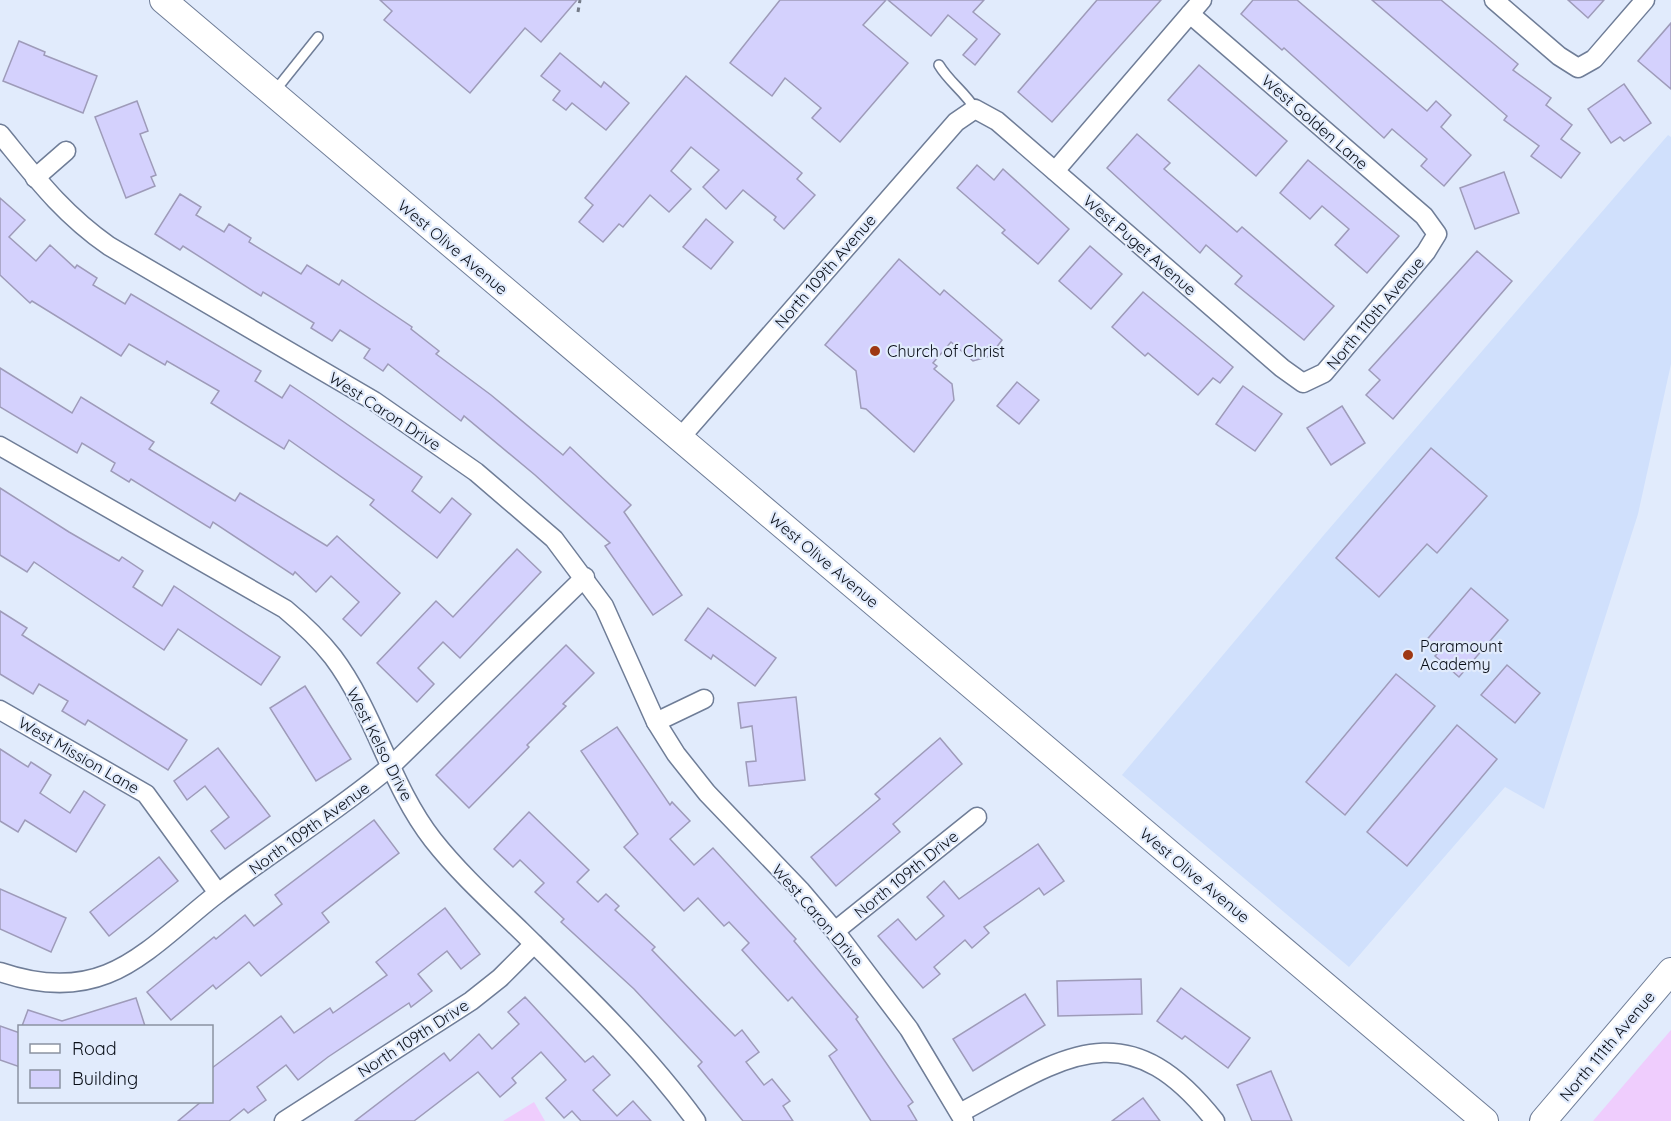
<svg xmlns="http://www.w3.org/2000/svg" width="1671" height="1121" font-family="Quicksand,sans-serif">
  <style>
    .built { fill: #d0e0fc }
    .green { fill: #efcdfd }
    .building { fill: #d4d1fd; stroke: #9e9bb9; stroke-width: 1.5 }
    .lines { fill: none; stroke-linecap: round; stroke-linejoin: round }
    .lane-casing { stroke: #6f7d97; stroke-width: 12 }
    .street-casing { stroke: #6f7d97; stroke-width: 21 }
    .secondary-casing { stroke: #6f7d97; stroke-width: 28 }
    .path { stroke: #747b88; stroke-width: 3; stroke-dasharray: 4.5 4.5; stroke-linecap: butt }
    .lane { stroke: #fff; stroke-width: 9 }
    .street { stroke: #fff; stroke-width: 18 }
    .secondary { stroke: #fff; stroke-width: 26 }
    .poi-dot { fill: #9e3712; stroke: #e1ebfc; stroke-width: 2 }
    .labels { text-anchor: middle; stroke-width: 4.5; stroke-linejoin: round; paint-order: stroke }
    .street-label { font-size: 16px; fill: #0a0f18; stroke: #e1ebfc }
    .poi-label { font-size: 16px; fill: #0a0f18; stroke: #e1ebfc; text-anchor: start }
  </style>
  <rect width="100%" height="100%" fill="#e1ebfc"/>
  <path class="built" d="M1668 135 1671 137V364L1638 514 1544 809 1505 787 1349 967 1122 775 1323 536Z"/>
  <g class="green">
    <path d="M1671 1030V1121H1593Z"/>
    <path d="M534 1102 545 1121H503Z"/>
  </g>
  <g class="building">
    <path d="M380 0H577L541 42 525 28 470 93 384 20 392 11Z"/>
    <path d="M780 0H886L863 25 908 63 840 142 812 118 821 108 785 78 772 96 730 63Z"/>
    <path d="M888 0H984L973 12 1000 34 975 65 963 55 977 39 948 15 931 36Z"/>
    <path d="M1097 0H1161L1052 122 1018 92Z"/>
    <path d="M1253 0H1297L1427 111 1436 101 1451 115 1441 127 1471 155 1444 186 1421 166 1427 159 1392 129 1384 138 1284 48 1282 50 1241 14Z"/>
    <path d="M1372 0H1441L1518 64 1513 70 1551 98 1546 105 1572 125 1561 139 1580 153 1561 178 1531 156 1539 146 1504 120 1507 116Z"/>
    <path d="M1568 0H1604L1588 18Z"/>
    <path d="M1671 23V89L1638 61Z"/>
    <path d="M19 41 45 52 44 55 97 76 83 113 3 81Z"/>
    <path d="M560 53 601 87 604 82 629 103 606 130 572 103 566 110 553 100 560 91 541 76Z"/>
    <path d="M1199 65 1287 141 1256 176 1168 100Z"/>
    <path d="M686 76 802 173 797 179 815 195 784 229 774 220 776 217 743 190 726 209 703 187 719 170 691 147 671 171 691 189 669 212 650 195 623 227 619 224 603 242 579 222 593 205 585 198Z"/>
    <path d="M1624 84 1651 123 1624 141 1620 137 1611 143 1588 109Z"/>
    <path d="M137 101 148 131 140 134 156 175 151 177 155 186 126 198 95 117Z"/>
    <path d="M1137 134 1170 163 1164 169 1237 232 1242 227 1334 306 1304 340 1235 284 1242 276 1206 245 1200 253 1107 168Z"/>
    <path d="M1308 160 1399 236 1367 273 1335 245 1349 229 1322 206 1310 219 1280 193Z"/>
    <path d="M977 165 994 180 1003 169 1069 229 1038 264 1002 233 1005 230 957 188Z"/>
    <path d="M1504 172 1519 213 1475 229 1460 188Z"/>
    <path d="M180 194 201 207 196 215 224 232 229 224 251 238 249 242 301 274 307 265 339 285 342 280 412 327 411 329 439 351 436 354 491 395 563 455 570 447 631 505 624 512 682 595 653 615 605 546 610 543 535 475 464 416 461 421 388 364 383 371 364 358 370 349 340 330 332 341 311 328 314 323 263 292 261 296 183 246 180 250 155 234Z"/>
    <path d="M0 198 25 220 9 237 36 261 50 245 75 268 77 265 97 278 93 285 125 304 131 294 261 371 255 381 282 398 290 385 314 401 422 477 412 491 440 513 452 498 471 514 437 558 370 505 374 500 289 440 284 449 211 403 219 391 167 361 165 365 129 344 121 356 32 301 30 303 0 275Z"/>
    <path d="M706 219 733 242 711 269 683 247Z"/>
    <path d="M1090 246 1122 274 1091 309 1059 281Z"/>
    <path d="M1477 251 1512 281 1393 419 1366 395 1380 380 1369 370Z"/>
    <path d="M899 259 940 295 944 290 1002 340 990 356 973 361 951 342 933 363 937 366 934 369 952 384 954 400 914 452 866 409 861 408 856 371 825 345Z"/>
    <path d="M1143 292 1233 367 1220 383 1213 378 1198 395 1148 353 1145 356 1112 327Z"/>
    <path d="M0 368 72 413 81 397 154 442 149 449 235 501 240 493 327 546 337 536 400 593 361 636 343 619 359 602 331 576 316 592 295 572 293 575 213 522 210 528 131 479 129 482 111 471 115 463 82 443 77 453 0 407Z"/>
    <path d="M1017 382 1039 400 1019 424 997 406Z"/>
    <path d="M1243 386 1282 414 1255 451 1216 424Z"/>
    <path d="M1342 406 1365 443 1331 465 1307 428Z"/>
    <path d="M1431 448 1487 496 1437 553 1427 544 1379 597 1336 558Z"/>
    <path d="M0 488 69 532 119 561 122 557 143 571 133 587 162 606 174 586 280 657 261 685 178 629 164 650 34 562 27 572 0 555Z"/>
    <path d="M517 549 541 572 460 658 443 642 418 668 434 684 417 702 377 663 436 601 453 617Z"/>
    <path d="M1471 588 1508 620 1459 677 1435 656 1437 654 1424 643Z"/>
    <path d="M708 608 776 658 755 686 713 655 711 659 685 640Z"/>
    <path d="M0 611 27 628 22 635 187 740 168 770 88 720 85 725 62 711 68 701 39 684 33 694 0 674Z"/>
    <path d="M566 645 594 673 563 704 566 706 527 745 529 747 469 808 436 775Z"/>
    <path d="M1507 665 1540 693 1515 723 1481 695Z"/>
    <path d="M1396 674 1435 706 1345 815 1306 782Z"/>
    <path d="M305 686 351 759 316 781 270 708Z"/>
    <path d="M796 697 805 780 749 786 746 762 756 761 752 726 741 728 738 703Z"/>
    <path d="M1457 725 1497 759 1407 866 1367 832Z"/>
    <path d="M617 727 670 805 672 802 690 821 670 839 694 865 713 848 796 939 794 941 858 1017 856 1019 913 1102 908 1106 917 1121H871L829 1056 837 1050 792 997 788 1001 742 950 749 943 729 922 724 926 698 898 684 911 624 847 638 834 581 751Z"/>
    <path d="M940 738 962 764 893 824 900 832 836 886 811 857 880 799 875 794Z"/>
    <path d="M218 748 270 816 225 849 211 831 229 817 205 786 187 800 174 781Z"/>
    <path d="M0 749 28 767 31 762 51 775 40 793 70 813 84 791 105 805 76 852 25 820 18 832 0 821Z"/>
    <path d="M529 812 589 870 577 882 598 902 606 894 619 906 615 910 655 947 652 950 735 1036 742 1030 759 1052 746 1062 764 1085 772 1079 790 1101 783 1106 793 1121H743L698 1066 702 1062 634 989 561 922 564 919 535 892 544 883 520 860 513 867 494 849Z"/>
    <path d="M374 820 399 853 322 913 329 922 261 976 249 962 216 989 213 985 171 1020 147 992 214 937 216 939 245 915 254 926 282 904 275 895Z"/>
    <path d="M1038 844 1064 881 1044 895 1039 888 984 927 989 933 972 948 965 940 934 967 940 974 923 988 878 936 898 919 916 940 944 916 927 897 944 881 959 899Z"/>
    <path d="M159 857 178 881 109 936 90 912Z"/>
    <path d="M0 889 66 918 51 952 0 929Z"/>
    <path d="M445 908 480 954 461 969 447 951 418 974 432 991 411 1007 409 1003 328 1057 298 1080 286 1065 257 1087 266 1100 248 1113 244 1109 229 1121H178L202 1101H212V1068L281 1016 294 1033 330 1008 333 1013 387 975 376 962Z"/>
    <path d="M1141 979 1142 1014 1058 1016 1057 981Z"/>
    <path d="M1181 988 1250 1038 1228 1068 1185 1036 1182 1039 1157 1021Z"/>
    <path d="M1025 994 1045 1025 973 1071 953 1039Z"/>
    <path d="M525 997 585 1062 593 1056 610 1075 593 1090 617 1116 633 1101 651 1121H581L572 1111 564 1118 546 1098 566 1080 541 1052 512 1078 516 1083 500 1097 478 1072 414 1121H355L444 1053 450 1061 479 1034 492 1049 519 1024 508 1012Z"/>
    <path d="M136 998 145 1026H22L28 1010 62 1021Z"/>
    <path d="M0 1026 20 1033V1067L0 1060Z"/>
    <path d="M1271 1071 1292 1121H1252L1237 1085Z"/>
    <path d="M1143 1098 1160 1121H1112Z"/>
  </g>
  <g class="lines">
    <defs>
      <g id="lane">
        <path d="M939 65C949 82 965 92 975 109"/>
        <path d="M274 92 318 37"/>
      </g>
      <g id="street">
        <path d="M1494 0 1559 56 1578 68 1594 59 1645 0"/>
        <path d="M0 134C36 178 62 213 109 246L374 401 476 472 554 539 604 606 656 722 676 754 707 793 801 891 835 931 909 1029 964 1121"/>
        <path d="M1055 171 1202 0"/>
        <path d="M35 178 66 151"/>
        <path d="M680 438 956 122 975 109 997 121 1282 368 1303 383 1324 373 1426 252 1437 234 1424 216 1190 14"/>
        <path d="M0 446 285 609C303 624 319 639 333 657 375 713 390 785 433 840 459 873 491 902 521 931 583 992 645 1051 696 1121"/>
        <path d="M0 710 146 794 218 893"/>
        <path d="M656 722 704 699"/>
        <path d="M835 931 977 817"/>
        <path d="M0 972C35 984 72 988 107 974 146 959 184 919 217 894 274 850 335 813 390 767L585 577"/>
        <path d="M960 1113C1064 1057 1126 1008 1215 1121"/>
        <path d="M284 1121 471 1001 500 978 534 944"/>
      </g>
      <g id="secondary">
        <path d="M163 0 1485 1121"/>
        <path d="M1543 1121 1671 971"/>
      </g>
    </defs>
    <use href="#lane" class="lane-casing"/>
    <use href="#street" class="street-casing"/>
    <use href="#secondary" class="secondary-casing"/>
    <path class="path" d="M578 12 580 0"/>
    <use href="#lane" class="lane"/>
    <use href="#street" class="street"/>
    <use href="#secondary" class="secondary"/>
  </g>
  <g class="poi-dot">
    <circle cx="875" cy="351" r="6"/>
    <circle cx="1408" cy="655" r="6"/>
  </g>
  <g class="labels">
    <g class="street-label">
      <text transform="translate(1315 122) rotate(41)" y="6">West Golden Lane</text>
      <text transform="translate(1140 245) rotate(41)" y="6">West Puget Avenue</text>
      <text transform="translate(453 247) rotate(40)" y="6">West Olive Avenue</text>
      <text transform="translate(825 271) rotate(-49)" y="6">North 109th Avenue</text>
      <text transform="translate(1375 313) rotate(-50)" y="6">North 110th Avenue</text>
      <text transform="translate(385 411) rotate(33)" y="6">West Caron Drive</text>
      <text transform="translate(824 560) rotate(40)" y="6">West Olive Avenue</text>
      <text transform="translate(380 744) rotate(63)" y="6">West Kelso Drive</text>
      <text transform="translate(79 755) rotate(30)" y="6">West Mission Lane</text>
      <text transform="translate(309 828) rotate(-36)" y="6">North 109th Avenue</text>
      <text transform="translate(906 874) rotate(-39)" y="6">North 109th Drive</text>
      <text transform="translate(1195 875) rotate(40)" y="6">West Olive Avenue</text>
      <text transform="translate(818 915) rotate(49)" y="6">West Caron Drive</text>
      <text transform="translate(413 1038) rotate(-33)" y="6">North 109th Drive</text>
      <text transform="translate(1607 1046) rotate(-50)" y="6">North 111th Avenue</text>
    </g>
    <g class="poi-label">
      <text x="887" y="357">Church of Christ</text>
      <text x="1420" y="652">Paramount<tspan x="1420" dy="18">Academy</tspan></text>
    </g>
  </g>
  <rect x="18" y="1025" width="195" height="78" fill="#e1ebfc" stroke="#8b93a1" stroke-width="1.5"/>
  <rect x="30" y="1044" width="30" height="9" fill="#ffffff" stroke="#8b93a1" stroke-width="1.5"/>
  <text x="72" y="1055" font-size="18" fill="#0a0f18">Road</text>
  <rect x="30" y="1070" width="30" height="18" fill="#d4d1fd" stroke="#8b93a1" stroke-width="1.5"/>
  <text x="72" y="1085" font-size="18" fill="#0a0f18">Building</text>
</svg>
